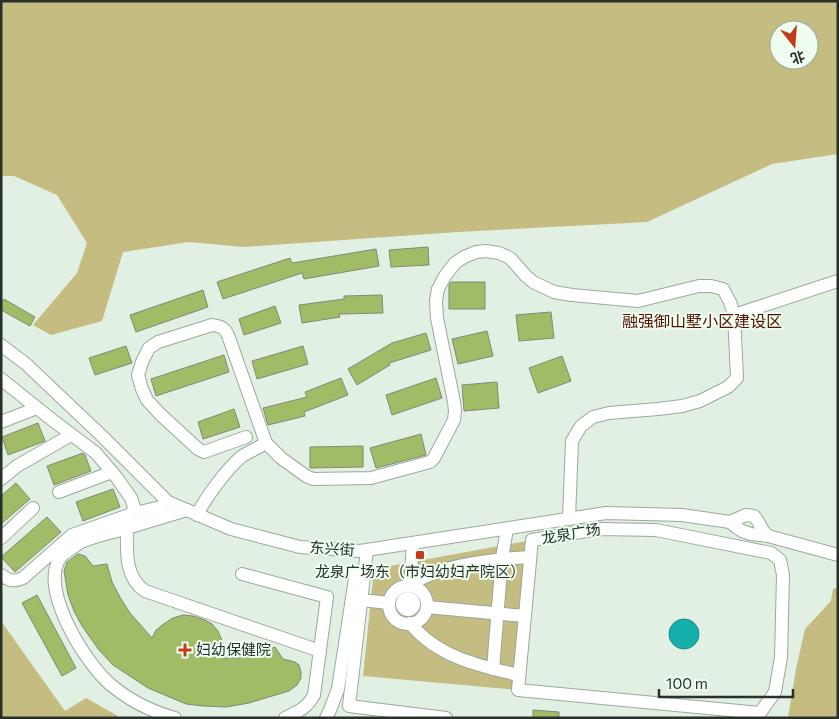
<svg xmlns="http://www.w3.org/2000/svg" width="839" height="719" font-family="Commissioner,'Noto Sans SC',sans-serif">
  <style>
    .green { fill: #c4bc81; fill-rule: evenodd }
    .water { fill: #15b0ab; stroke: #1b8984 }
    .building { fill: #a0bc67; stroke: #828877 }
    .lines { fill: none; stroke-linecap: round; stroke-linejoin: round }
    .minor-casing { stroke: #9ba99b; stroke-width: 14 }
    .minor { stroke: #fff; stroke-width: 12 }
    .poi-dot { fill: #c43a1b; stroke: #eefdef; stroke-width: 2 }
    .labels { text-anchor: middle; stroke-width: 4; stroke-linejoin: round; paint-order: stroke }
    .street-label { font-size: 15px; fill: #292f29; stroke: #eefdef }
    .poi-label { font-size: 15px; fill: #292f29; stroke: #eefdef }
    .neighbourhood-label { font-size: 16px; fill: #531103; stroke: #eefdef }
  </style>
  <rect width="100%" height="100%" fill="#e1f0e2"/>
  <g class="green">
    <path d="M1 1H838V154L772 164 647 222 458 232 243 247 189 242 123 252 102 321 51 335 33 325 77 273 87 243 57 195 14 176H1ZM779 30H809V60H779Z"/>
    <path d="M532 540 518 690 363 676 374 569Z"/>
    <path d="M838 588V718H788L796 669 805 629 831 601 833 589Z"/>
    <path d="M1 621 65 711 86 698 118 716 117 718H1Z"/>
  </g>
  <circle class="water" cx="684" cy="634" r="15"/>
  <g class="building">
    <path d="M428 247 429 265 391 267 389 250Z"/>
    <path d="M376 249 379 266 304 279 302 273 223 299 217 282 290 258 292 263Z"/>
    <path d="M451 282H485V309H449V285Z"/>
    <path d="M203 290 208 307 136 332 130 315Z"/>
    <path d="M382 295 383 313 339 314 340 317 302 323 299 305 344 299V296Z"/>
    <path d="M4 299 35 317 30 326 1 310V304Z"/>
    <path d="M275 306 281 323 244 335 239 319Z"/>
    <path d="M551 312 554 338 519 341 516 315Z"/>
    <path d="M487 331 493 356 458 364 452 339Z"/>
    <path d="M426 333 431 350 389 363 390 365 357 385 348 369 392 343Z"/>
    <path d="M126 346 132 363 95 375 89 358Z"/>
    <path d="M303 346 308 364 257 379 252 361Z"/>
    <path d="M224 355 229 372 156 396 151 379Z"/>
    <path d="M562 356 571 381 538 393 529 368Z"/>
    <path d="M341 378 348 395 304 412 305 416 268 425 263 408 307 397 305 392Z"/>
    <path d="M436 378 442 398 392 415 386 395Z"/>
    <path d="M497 382 499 408 464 411 462 385Z"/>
    <path d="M234 409 240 427 203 439 198 422Z"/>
    <path d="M38 423 45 441 8 455 2 437Z"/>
    <path d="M421 434 426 455 376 468 370 448Z"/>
    <path d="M363 446V467L310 468V447Z"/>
    <path d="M83 453 85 455 91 471 54 485 47 466Z"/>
    <path d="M16 483 30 499 1 524V496Z"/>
    <path d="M113 489 120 507 83 521 76 502Z"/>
    <path d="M47 517 61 532 15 572 1 557Z"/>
    <path d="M78 554 85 556 93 566 107 564 112 582 121 599 130 613 152 638 156 630 165 623 173 618 183 615 193 616 205 620 212 624 218 631 223 643V658H238L255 655 275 647 283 659 295 662 299 665 301 672V678L297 685 289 691 249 703 226 707 203 706 186 704 148 688 113 665 99 650 82 626 74 611 68 595 64 571 67 562Z"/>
    <path d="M37 595 76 668 62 676 22 603Z"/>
    <path d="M533 710 559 712V718H533Z"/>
  </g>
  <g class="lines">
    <defs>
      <g id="minor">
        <path d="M734 315 838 281"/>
        <path d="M1 345 26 364 104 438 168 502 231 529 300 547 360 551 606 513 682 515 730 522"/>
        <path d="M1 379 51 419 96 453 117 478 131 498 134 507 132 514"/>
        <path d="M1 422 37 408"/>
        <path d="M246 437 204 452 198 449 160 414 147 400 142 389 138 375 142 362 149 348 158 342 212 325C222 326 226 329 229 338L266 443 281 458 306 476 313 479 371 478 430 462 434 458 454 420 455 411 454 402 437 318 436 301 438 289 445 276 455 263 464 257 476 252 486 251 499 253 510 258 526 276 533 282 554 292 572 295 638 301 699 286H711L723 289 730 302 734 315 737 378 728 387 700 401 682 406 658 409 609 413 593 417 581 426 572 441 569 519"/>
        <path d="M1 479 17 466 71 435"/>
        <path d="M59 492 112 472"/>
        <path d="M197 515C206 497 226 470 241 457 248 452 258 448 266 443"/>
        <path d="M730 522 736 527 742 531 751 534 768 536 838 555"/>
        <path d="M730 522 746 515 754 516C760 522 761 531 768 536"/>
        <path d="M127 528C127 550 124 577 145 591L320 651"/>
        <path d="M599 529 656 530 771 553 780 560 783 575 781 657 775 692 760 713 518 690 532 540Z"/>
        <path d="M1 538 33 508"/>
        <path d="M367 550 349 706 446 718"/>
        <path d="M242 574 327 597 314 695C307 708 298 712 285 718"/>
        <path d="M1 575C10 581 13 582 23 578L72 535 132 514 160 507 168 502"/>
        <path d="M410 586C437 564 496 559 530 557"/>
        <path d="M410 586 413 543"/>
        <circle cx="408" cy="605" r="19"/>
        <circle cx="408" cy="604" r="6"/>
        <path d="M361 600 389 603"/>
        <path d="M427 607 525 616"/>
        <path d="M410 623C437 657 479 666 519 675"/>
        <path d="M493 669 502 558 507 529"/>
        <path d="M175 718C153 712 129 700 111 685 86 664 39 590 60 558 62 554 77 545 81 542 92 537 106 534 117 531 141 524 164 517 187 510"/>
        <path d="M326 718 330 710 338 689 356 572"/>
      </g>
    </defs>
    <use href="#minor" class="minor-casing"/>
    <use href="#minor" class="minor"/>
  </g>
  <g class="poi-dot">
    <rect x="415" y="550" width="10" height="10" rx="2.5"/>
    <path d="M182.5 642.5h5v5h5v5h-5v5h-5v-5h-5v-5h5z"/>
  </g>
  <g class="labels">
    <g class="street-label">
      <text transform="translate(571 534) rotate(-9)" y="5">龙泉广场</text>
      <text transform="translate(332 549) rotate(4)" y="5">东兴街</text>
    </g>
    <g class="poi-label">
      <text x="420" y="577">龙泉广场东（市妇幼妇产院区）</text>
      <text x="196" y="655" text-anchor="start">妇幼保健院</text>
    </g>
    <g class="neighbourhood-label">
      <text x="702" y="327">融强御山墅小区建设区</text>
    </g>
  </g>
  <rect width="839" height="719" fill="none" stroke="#292f29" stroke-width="5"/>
  <g transform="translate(794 45) rotate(163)"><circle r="24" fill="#eefdef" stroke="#9faba0"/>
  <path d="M0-4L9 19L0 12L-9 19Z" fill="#c43a1b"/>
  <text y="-8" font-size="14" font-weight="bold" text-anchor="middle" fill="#292f29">北</text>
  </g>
  <path d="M659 689v8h134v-8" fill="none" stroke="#292f29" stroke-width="2.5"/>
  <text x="666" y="689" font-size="15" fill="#292f29" stroke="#eefdef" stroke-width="4" paint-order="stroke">100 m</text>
</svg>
